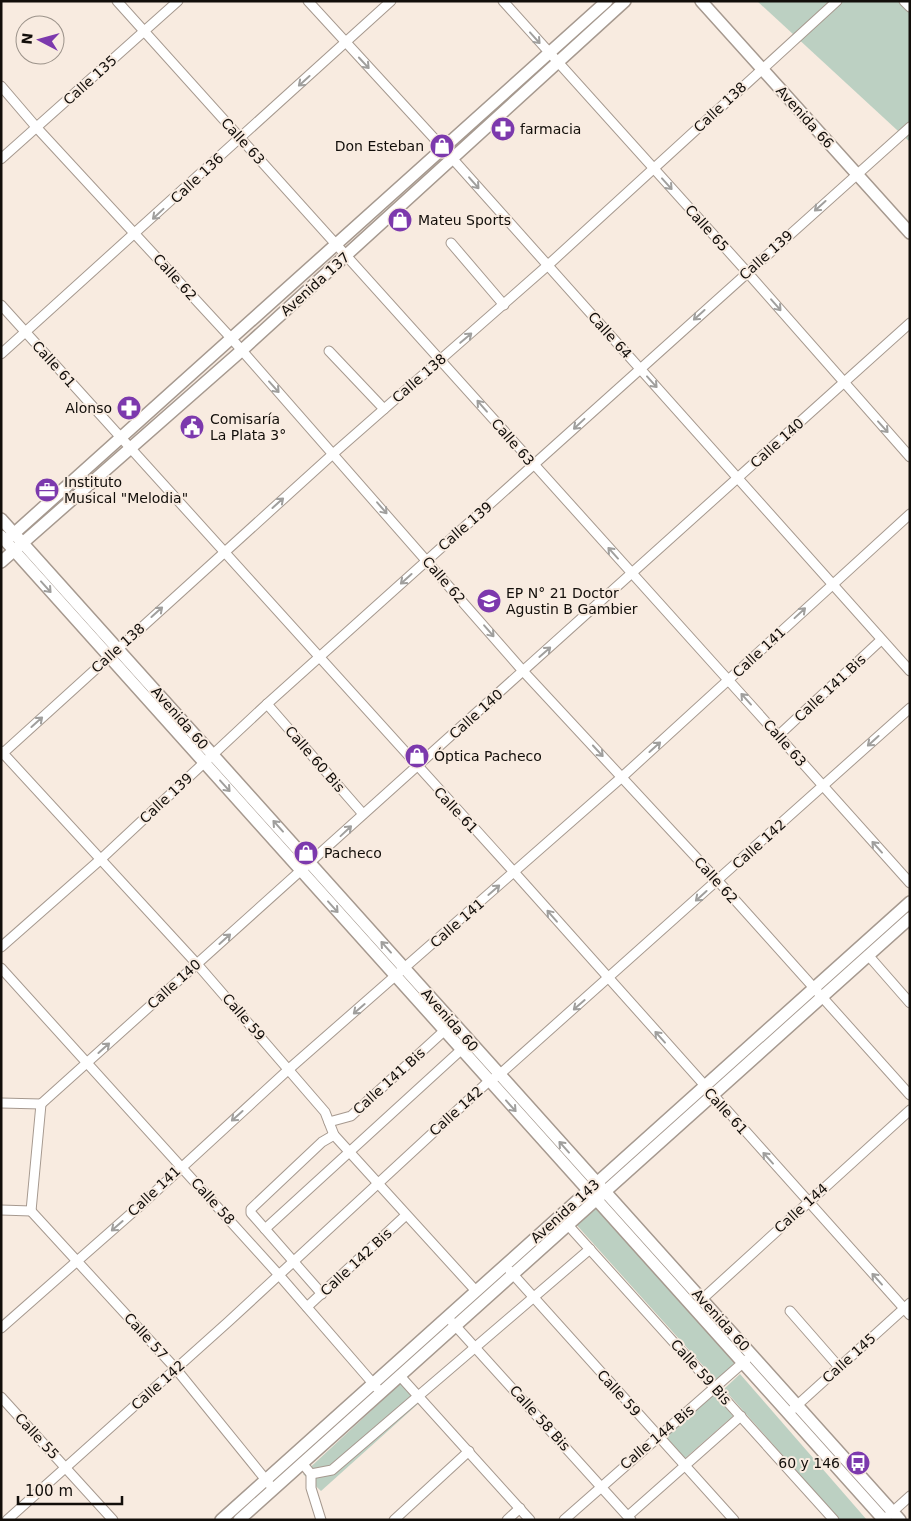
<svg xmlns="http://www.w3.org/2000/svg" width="911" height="1521" font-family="'DejaVu Sans',sans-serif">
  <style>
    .green { fill: #bcd0c2 }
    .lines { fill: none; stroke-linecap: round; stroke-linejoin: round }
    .minor-casing { stroke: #a6998f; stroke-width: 11 }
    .major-casing { stroke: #a6998f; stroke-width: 14 }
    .minor { stroke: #fff; stroke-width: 9 }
    .major { stroke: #fff; stroke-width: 11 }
    .oneway { stroke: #a09f9d }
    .labels { text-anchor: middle; stroke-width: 4; stroke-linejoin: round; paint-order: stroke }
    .street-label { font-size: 14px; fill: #120e0a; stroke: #f8ebe0 }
    .poi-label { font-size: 14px; fill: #120e0a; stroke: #f8ebe0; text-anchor: start }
  </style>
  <rect width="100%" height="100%" fill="#f8ebe0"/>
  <g class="green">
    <path d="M757 1H910V142Z"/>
    <path d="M596 1200 739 1359 716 1380 573 1221Z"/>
    <path d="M740 1374 867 1520H840L724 1389Z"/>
    <path d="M401 1383 419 1403 321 1491 303 1474Z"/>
    <path d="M714 1394 733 1416 683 1460 664 1438Z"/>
  </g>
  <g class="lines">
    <defs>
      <g id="minor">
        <path d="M117 1C381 296 647 588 910 883"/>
        <path d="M308 1 443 148 910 671"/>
        <path d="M503 1 747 272 910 457"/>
        <path d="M904 1 910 7"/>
        <path d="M1 86 37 128 231 338 523 671 718 881 910 1095"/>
        <path d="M1 159 178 1"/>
        <path d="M451 243 504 305"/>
        <path d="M1 305 514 872 910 1315"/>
        <path d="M329 351 384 409"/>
        <path d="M1 354 391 1"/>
        <path d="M267 704 363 814"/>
        <path d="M779 735 881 640"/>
        <path d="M1 751 197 964 325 1112 334 1135 476 1291"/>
        <path d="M1 755 334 453 547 266 837 1"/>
        <path d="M1 947 101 859 267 704 910 127"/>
        <path d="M868 955 910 1003"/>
        <path d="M1 968 279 1275 377 1388"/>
        <path d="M1 1103 41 1104"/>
        <path d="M41 1104 910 323"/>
        <path d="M329 1122 351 1116 444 1031"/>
        <path d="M1 1210 31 1211 41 1104"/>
        <path d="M31 1211 176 1369 270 1485"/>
        <path d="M567 1224 834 1520"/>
        <path d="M265 1229 461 1050"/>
        <path d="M510 1271 734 1520"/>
        <path d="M322 1294 251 1213V1209L322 1142 334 1135"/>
        <path d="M699 1302 910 1110"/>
        <path d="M307 1307 405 1216"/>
        <path d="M790 1311 839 1367"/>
        <path d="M452 1322 631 1520"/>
        <path d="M1 1328 142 1204 289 1069 622 777 910 514"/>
        <path d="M400 1376 530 1520"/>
        <path d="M1 1397 113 1520"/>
        <path d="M793 1409 910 1303"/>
        <path d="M302 1463 311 1474V1488L321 1520"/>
        <path d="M311 1474 332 1470 590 1249"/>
        <path d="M889 1515 910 1496"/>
        <path d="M628 1516 741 1416"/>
        <path d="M7 1520 228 1322 489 1081 499 1075 910 708"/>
        <path d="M394 1520 469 1451"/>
        <path d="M507 1520 520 1508"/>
        <path d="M564 1520 746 1360"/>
      </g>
      <g id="major">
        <path d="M701 1 910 233"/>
        <path d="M1 519 900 1520"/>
        <path d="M1 536 884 1520"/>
        <path d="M9 538 607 1"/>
        <path d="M1 562 241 351 625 1"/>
        <path d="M221 1520 910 902"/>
        <path d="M239 1520 910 918"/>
      </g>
    </defs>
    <use href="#minor" class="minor-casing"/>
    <use href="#major" class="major-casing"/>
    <use href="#minor" class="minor"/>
    <use href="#major" class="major"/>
  </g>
  <defs><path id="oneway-shaft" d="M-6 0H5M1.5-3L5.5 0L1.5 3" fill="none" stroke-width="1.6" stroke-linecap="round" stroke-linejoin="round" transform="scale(1.25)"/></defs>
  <g class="oneway">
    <use href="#oneway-shaft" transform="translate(535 38) rotate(48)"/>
    <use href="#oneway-shaft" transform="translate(364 63) rotate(47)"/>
    <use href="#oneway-shaft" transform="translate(304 81) rotate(138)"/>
    <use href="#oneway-shaft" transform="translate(474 183) rotate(49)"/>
    <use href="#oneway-shaft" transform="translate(667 184) rotate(48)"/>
    <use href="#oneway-shaft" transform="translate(820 206) rotate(138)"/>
    <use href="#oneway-shaft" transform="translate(158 214) rotate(137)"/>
    <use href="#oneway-shaft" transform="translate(776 305) rotate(49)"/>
    <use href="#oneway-shaft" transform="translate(699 315) rotate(138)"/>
    <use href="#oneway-shaft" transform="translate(466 338) rotate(-40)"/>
    <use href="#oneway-shaft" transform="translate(652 382) rotate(48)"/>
    <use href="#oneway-shaft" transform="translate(274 387) rotate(48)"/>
    <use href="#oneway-shaft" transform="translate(482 406) rotate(-131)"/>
    <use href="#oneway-shaft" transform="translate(579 424) rotate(137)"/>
    <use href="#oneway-shaft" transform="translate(883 427) rotate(48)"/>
    <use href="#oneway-shaft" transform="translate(278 503) rotate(-42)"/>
    <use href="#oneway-shaft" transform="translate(382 508) rotate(49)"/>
    <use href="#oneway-shaft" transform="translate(613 553) rotate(-132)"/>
    <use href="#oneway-shaft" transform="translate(406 579) rotate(138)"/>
    <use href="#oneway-shaft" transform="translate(46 587) rotate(48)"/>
    <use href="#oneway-shaft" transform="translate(157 612) rotate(-42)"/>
    <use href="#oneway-shaft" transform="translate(800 613) rotate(-43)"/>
    <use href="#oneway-shaft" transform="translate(489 631) rotate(49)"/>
    <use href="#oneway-shaft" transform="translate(545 652) rotate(-41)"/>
    <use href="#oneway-shaft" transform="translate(746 699) rotate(-132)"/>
    <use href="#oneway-shaft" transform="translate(37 722) rotate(-42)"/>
    <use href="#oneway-shaft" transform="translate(873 741) rotate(138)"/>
    <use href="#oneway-shaft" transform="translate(655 747) rotate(-42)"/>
    <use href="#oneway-shaft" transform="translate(598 751) rotate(47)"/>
    <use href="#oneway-shaft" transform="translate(225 786) rotate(48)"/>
    <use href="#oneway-shaft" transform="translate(278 826) rotate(-132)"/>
    <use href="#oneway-shaft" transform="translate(346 831) rotate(-43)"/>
    <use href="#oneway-shaft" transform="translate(877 847) rotate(-132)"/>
    <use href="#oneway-shaft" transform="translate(494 890) rotate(-41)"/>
    <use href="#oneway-shaft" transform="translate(701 896) rotate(138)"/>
    <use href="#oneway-shaft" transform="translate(333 907) rotate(48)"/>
    <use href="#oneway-shaft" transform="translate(552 916) rotate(-131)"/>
    <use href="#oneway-shaft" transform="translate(225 939) rotate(-42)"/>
    <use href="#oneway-shaft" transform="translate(386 947) rotate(-132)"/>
    <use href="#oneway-shaft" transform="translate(579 1005) rotate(139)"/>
    <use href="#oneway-shaft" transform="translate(359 1009) rotate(139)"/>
    <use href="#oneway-shaft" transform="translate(660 1037) rotate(-132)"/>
    <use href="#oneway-shaft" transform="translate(104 1048) rotate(-42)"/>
    <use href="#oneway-shaft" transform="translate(511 1106) rotate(48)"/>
    <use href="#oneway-shaft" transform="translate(237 1116) rotate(138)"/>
    <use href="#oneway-shaft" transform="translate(564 1147) rotate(-132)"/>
    <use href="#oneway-shaft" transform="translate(768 1158) rotate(-132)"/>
    <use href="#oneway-shaft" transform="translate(117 1226) rotate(139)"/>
    <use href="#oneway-shaft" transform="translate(877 1279) rotate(-132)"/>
  </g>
  <defs>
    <symbol id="pharmacy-disc" viewBox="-11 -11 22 22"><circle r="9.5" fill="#7c39ad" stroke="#f8ebe0"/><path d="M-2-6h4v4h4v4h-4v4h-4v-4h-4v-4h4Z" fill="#fff"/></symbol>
    <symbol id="shop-disc" viewBox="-11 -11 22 22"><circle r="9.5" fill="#7c39ad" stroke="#f8ebe0"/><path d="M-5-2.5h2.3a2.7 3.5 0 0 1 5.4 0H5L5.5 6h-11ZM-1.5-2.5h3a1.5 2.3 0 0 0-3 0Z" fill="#fff"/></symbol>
    <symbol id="civic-disc" viewBox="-11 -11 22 22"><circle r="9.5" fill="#7c39ad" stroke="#f8ebe0"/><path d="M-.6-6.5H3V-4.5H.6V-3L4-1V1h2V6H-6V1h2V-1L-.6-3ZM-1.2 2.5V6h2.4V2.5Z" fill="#fff"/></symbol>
    <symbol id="office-disc" viewBox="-11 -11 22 22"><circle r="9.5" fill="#7c39ad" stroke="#f8ebe0"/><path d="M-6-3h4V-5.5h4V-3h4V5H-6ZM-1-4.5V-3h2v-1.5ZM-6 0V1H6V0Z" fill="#fff"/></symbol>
    <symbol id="school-disc" viewBox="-11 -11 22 22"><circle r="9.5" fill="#7c39ad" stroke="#f8ebe0"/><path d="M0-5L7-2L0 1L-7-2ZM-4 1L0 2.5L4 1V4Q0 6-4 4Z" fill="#fff"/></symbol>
    <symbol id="bus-disc" viewBox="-11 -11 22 22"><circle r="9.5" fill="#7c39ad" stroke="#f8ebe0"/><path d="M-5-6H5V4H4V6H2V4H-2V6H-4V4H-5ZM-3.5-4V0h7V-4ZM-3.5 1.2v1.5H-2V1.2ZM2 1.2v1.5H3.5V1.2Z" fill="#fff"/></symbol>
  </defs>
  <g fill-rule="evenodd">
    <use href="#pharmacy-disc" x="489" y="115" width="28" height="28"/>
    <use href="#shop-disc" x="428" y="132" width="28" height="28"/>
    <use href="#shop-disc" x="386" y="206" width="28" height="28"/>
    <use href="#pharmacy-disc" x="115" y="394" width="28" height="28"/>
    <use href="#civic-disc" x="178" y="413" width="28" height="28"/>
    <use href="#office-disc" x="33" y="476" width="28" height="28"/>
    <use href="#school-disc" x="475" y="587" width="28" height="28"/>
    <use href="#shop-disc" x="403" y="742" width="28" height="28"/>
    <use href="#shop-disc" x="292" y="839" width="28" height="28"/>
    <use href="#bus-disc" x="844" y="1449" width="28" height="28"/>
  </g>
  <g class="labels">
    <g class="street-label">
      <text transform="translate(90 80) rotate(-42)" y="5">Calle 135</text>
      <text transform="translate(720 107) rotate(-43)" y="5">Calle 138</text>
      <text transform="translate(805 117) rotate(48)" y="5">Avenida 66</text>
      <text transform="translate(243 141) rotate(48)" y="5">Calle 63</text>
      <text transform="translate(197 178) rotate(-43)" y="5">Calle 136</text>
      <text transform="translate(707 228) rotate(48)" y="5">Calle 65</text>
      <text transform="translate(766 255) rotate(-42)" y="5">Calle 139</text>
      <text transform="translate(175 277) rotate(48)" y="5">Calle 62</text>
      <text transform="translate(315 284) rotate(-42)" y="5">Avenida 137</text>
      <text transform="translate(610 335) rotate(48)" y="5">Calle 64</text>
      <text transform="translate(54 364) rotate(48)" y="5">Calle 61</text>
      <text transform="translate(419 378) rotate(-41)" y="5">Calle 138</text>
      <text transform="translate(513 442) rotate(49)" y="5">Calle 63</text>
      <text transform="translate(777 443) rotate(-42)" y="5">Calle 140</text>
      <text transform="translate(465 526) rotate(-41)" y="5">Calle 139</text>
      <text transform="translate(444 580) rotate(49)" y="5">Calle 62</text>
      <text transform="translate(118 648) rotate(-42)" y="5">Calle 138</text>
      <text transform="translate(759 652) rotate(-43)" y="5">Calle 141</text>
      <text transform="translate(830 688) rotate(-43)" y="5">Calle 141 Bis</text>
      <text transform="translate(476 714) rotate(-42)" y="5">Calle 140</text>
      <text transform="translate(180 718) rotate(49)" y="5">Avenida 60</text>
      <text transform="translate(785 743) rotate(49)" y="5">Calle 63</text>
      <text transform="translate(315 759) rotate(49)" y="5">Calle 60 Bis</text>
      <text transform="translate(166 798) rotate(-43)" y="5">Calle 139</text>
      <text transform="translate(456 810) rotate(47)" y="5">Calle 61</text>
      <text transform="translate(759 844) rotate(-42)" y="5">Calle 142</text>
      <text transform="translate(716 880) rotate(48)" y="5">Calle 62</text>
      <text transform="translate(457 923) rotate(-41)" y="5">Calle 141</text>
      <text transform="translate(174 984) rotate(-42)" y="5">Calle 140</text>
      <text transform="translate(244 1017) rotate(49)" y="5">Calle 59</text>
      <text transform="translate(450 1020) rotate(49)" y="5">Avenida 60</text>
      <text transform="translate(389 1081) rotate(-42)" y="5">Calle 141 Bis</text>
      <text transform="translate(456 1111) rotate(-42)" y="5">Calle 142</text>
      <text transform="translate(726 1111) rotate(48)" y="5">Calle 61</text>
      <text transform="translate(154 1191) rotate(-43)" y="5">Calle 141</text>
      <text transform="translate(213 1201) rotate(48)" y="5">Calle 58</text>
      <text transform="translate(801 1208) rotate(-42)" y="5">Calle 144</text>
      <text transform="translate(565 1211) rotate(-42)" y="5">Avenida 143</text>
      <text transform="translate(356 1262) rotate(-43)" y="5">Calle 142 Bis</text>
      <text transform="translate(721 1320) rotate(48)" y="5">Avenida 60</text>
      <text transform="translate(146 1336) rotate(48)" y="5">Calle 57</text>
      <text transform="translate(849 1358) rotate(-42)" y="5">Calle 145</text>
      <text transform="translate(701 1372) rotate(48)" y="5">Calle 59 Bis</text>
      <text transform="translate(158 1385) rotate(-42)" y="5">Calle 142</text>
      <text transform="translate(619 1393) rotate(48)" y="5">Calle 59</text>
      <text transform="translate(540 1418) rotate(48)" y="5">Calle 58 Bis</text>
      <text transform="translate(37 1436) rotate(47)" y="5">Calle 55</text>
      <text transform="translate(657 1437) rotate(-40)" y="5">Calle 144 Bis</text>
    </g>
    <g class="poi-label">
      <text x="520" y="134">farmacia</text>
      <text x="424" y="151" text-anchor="end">Don Esteban</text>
      <text x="418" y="225">Mateu Sports</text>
      <text x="112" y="413" text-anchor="end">Alonso</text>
      <text x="210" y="424">Comisaría<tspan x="210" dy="16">La Plata 3°</tspan></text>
      <text x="64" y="487">Instituto<tspan x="64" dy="16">Musical "Melodia"</tspan></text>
      <text x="506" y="598">EP N° 21 Doctor<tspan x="506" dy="16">Agustin B Gambier</tspan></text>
      <text x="434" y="761">Óptica Pacheco</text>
      <text x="324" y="858">Pacheco</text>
      <text x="840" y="1468" text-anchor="end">60 y 146</text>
    </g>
  </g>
  <rect width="911" height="1521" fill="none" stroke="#120e0a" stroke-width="5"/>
  <g transform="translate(40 40) rotate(276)"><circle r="24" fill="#f8ebe0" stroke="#9c938a"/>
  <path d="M0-4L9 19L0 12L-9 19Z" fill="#7c39ad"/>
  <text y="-8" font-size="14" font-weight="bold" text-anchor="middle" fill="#120e0a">N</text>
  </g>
  <path d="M18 1496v8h104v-8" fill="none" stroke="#120e0a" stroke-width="2.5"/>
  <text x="25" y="1496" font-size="15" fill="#120e0a" stroke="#f8ebe0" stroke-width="4" paint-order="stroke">100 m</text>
</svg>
